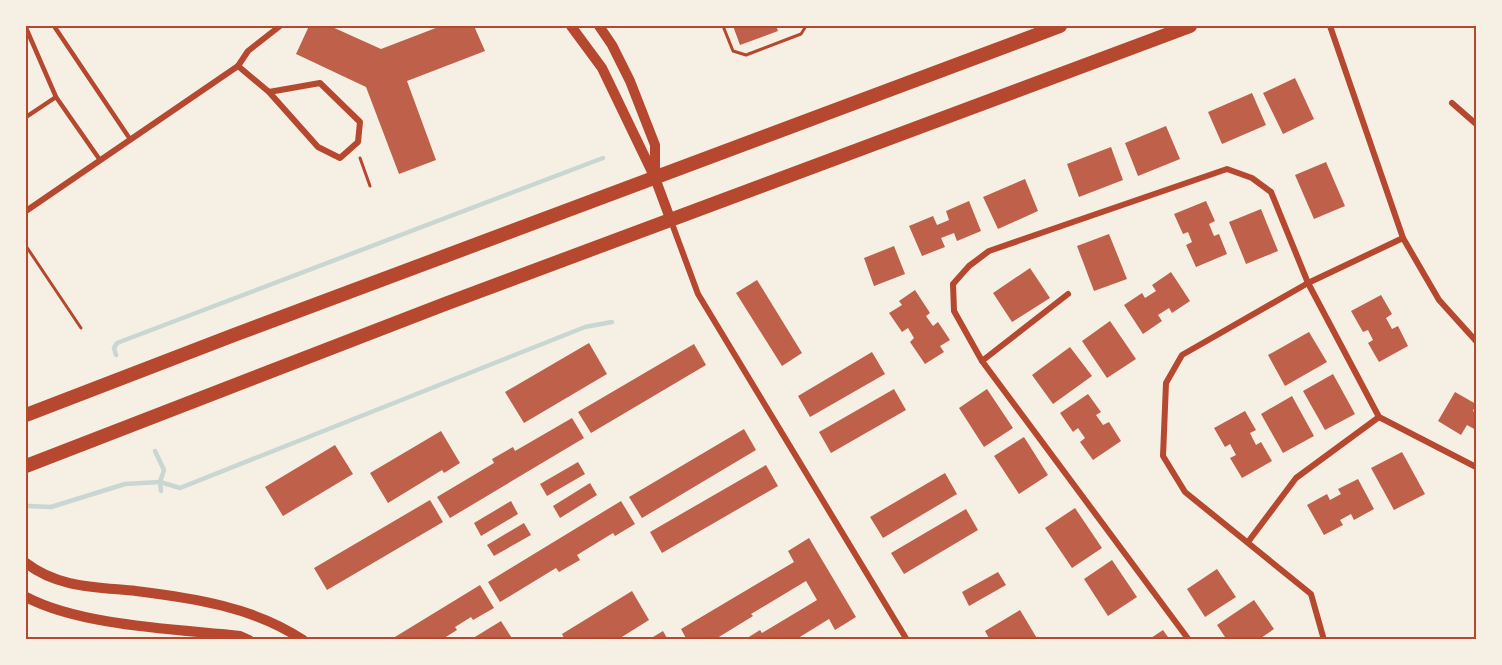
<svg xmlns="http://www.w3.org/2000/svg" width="1502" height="665" font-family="'Roboto Condensed',sans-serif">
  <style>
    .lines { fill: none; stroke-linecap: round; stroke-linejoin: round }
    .stream { stroke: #c9d6d2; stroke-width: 4.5 }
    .building { fill: #bf614a }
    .path { stroke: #b5482f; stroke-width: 3 }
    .service { stroke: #b5482f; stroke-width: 4.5 }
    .minor { stroke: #b5482f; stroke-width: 6 }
    .tertiary { stroke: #b5482f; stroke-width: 10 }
    .primary { stroke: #b5482f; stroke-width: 14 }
    .neatline { fill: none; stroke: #b5482f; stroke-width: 2 }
  </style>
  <rect width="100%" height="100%" fill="#f6efe4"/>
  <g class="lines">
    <g class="stream">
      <path d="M116 355 114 348 117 343 603 158"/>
      <path d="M155 451 164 470 160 482 161 491"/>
      <path d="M28 506 51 507 125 484 160 482 180 488 585 327 612 322"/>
    </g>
  </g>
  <g class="building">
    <path d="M309 26H330L381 49 441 26H474L485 51 407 81 436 160 399 174 366 87 296 54Z"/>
    <path d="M733 26H776L778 31 740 45Z"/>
    <path d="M1295 78 1314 119 1283 134 1263 93Z"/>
    <path d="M1252 93 1266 125 1222 144 1208 112Z"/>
    <path d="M1166 126 1180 159 1138 176 1125 143Z"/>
    <path d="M1111 147 1123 180 1079 197 1067 164Z"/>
    <path d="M1326 162 1345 206 1314 219 1295 175Z"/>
    <path d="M1025 179 1038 211 998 229 983 197Z"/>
    <path d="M969 201 981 231 957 241 954 233 941 238 945 247 922 256 909 226 933 216 937 225 949 220 946 211Z"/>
    <path d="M1206 201 1215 221 1209 224 1214 236 1219 234 1227 254 1196 267 1186 245 1192 242 1188 232 1183 234 1174 214Z"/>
    <path d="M1261 209 1278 251 1246 264 1229 222Z"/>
    <path d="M1109 234 1127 279 1094 291 1077 246Z"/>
    <path d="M894 246 905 274 874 286 864 258Z"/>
    <path d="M1030 268 1050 298 1012 322 993 293Z"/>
    <path d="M1171 272 1190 301 1172 313 1169 308 1158 315 1162 321 1143 334 1124 305 1142 293 1145 298 1156 291 1152 285Z"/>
    <path d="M757 280 802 353 782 366 736 293Z"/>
    <path d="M915 290 930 313 926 316 933 326 938 322 950 340 940 346 944 352 925 364 910 342 914 338 908 328 902 332 889 313 902 305 899 301Z"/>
    <path d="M1381 295 1392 314 1386 318 1392 329 1398 326 1408 346 1379 362 1368 343 1373 340 1368 330 1363 332 1351 311Z"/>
    <path d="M1110 321 1136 359 1107 378 1082 341Z"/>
    <path d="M1309 332 1327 362 1285 386 1268 355Z"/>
    <path d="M589 343 607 374 524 423 505 392Z"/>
    <path d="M694 344 706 365 591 433 578 412Z"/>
    <path d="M1070 347 1092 376 1053 404 1032 375Z"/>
    <path d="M872 352 885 374 810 417 798 396Z"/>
    <path d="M1333 374 1355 414 1325 430 1303 391Z"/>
    <path d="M894 389 906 410 831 453 819 432Z"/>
    <path d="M987 389 1013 428 984 447 959 408Z"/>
    <path d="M1455 392 1476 404 1473 411 1476 413V430L1467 425 1461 435 1438 421Z"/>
    <path d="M1088 394 1101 412 1096 415 1103 425 1109 422 1121 441 1093 460 1080 442 1085 438 1078 428 1073 432 1060 413Z"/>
    <path d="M1292 396 1314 436 1283 453 1261 414Z"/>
    <path d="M1245 411 1256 430 1250 433 1256 445 1261 442 1272 461 1242 478 1230 458 1236 455 1230 444 1225 447 1214 428Z"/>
    <path d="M572 418 584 438 450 518 437 497 494 463 492 459 513 447 515 451Z"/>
    <path d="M744 429 756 450 642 518 629 497Z"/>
    <path d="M441 431 460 463 444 473 442 470 388 503 370 473Z"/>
    <path d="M1024 437 1048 475 1019 494 994 456Z"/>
    <path d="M335 445 353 474 283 516 265 487Z"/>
    <path d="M1402 452 1425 494 1394 510 1371 468Z"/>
    <path d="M578 462 585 474 547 496 540 484Z"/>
    <path d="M766 465 778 486 662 553 650 532Z"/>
    <path d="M945 473 957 494 883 538 870 517Z"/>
    <path d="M1358 479 1374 509 1354 520 1351 514 1340 520 1343 525 1324 535 1307 505 1327 494 1330 500 1341 494 1338 489Z"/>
    <path d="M590 483 597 495 560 518 553 506Z"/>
    <path d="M430 500 443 522 327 590 314 568Z"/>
    <path d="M511 501 518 514 481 536 474 523Z"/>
    <path d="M621 501 635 524 615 536 613 533 577 555 580 560 559 572 556 568 500 602 488 582Z"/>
    <path d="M1075 508 1102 548 1072 568 1045 528Z"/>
    <path d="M966 509 978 530 904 574 891 553Z"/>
    <path d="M524 523 531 535 494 556 487 545Z"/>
    <path d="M809 538 856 617 835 630 829 619 795 640H744L760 630 762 633 817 600 806 581 751 614 753 616 714 640 711 638 708 640H687L681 629 794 562 788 551Z"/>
    <path d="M1112 560 1137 597 1108 616 1084 579Z"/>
    <path d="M1217 569 1236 597 1205 617 1187 589Z"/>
    <path d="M998 572 1006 585 969 606 962 592Z"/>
    <path d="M480 585 494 608 473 620 471 617 455 627 457 630 441 640H390Z"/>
    <path d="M632 591 649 620 617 640H565L562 634Z"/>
    <path d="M1254 600 1274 629 1258 640H1227L1217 625Z"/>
    <path d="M1020 610 1038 640H990L985 631Z"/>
    <path d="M501 621 513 640H470Z"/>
    <path d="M1163 630 1170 640H1148Z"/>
    <path d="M663 631 668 640H648Z"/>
  </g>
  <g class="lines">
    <g class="path">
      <path d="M723 26 733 51 746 55 801 34 806 26"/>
      <path d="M360 158 370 186"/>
      <path d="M26 246 81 328"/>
    </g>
    <g class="service">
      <path d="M54 26 130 139"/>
      <path d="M26 28 56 97"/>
      <path d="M26 117 56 97 100 160"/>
    </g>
    <g class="minor">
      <path d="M1330 26 1403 238 1439 300 1476 341"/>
      <path d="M238 66 269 92 318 147 340 158 358 142 360 122 320 83 269 92"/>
      <path d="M1452 103 1476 124"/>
      <path d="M26 211 238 66 248 51 280 26"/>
      <path d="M671 221 698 294 907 640"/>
      <path d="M982 361 1068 294"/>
      <path d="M1248 542 1296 478 1379 417"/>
      <path d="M1189 640 982 361 954 311 953 284 969 266 989 251 1227 169 1252 178 1271 192 1308 283 1379 417 1476 467"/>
      <path d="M1324 640 1311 594 1185 492 1163 456 1166 383 1182 355 1308 283 1403 238"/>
    </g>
    <g class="tertiary">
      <path d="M571 26 602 68 655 178 671 221"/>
      <path d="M599 26 612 45 630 81 655 145V175"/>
      <path d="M26 563C58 588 97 587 136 591 193 598 254 607 303 640"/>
      <path d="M26 597C81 626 176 629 240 636L249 640"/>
    </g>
    <g class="primary">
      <path d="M26 415 234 335 1060 26"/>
      <path d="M26 466 445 304 1190 26"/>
    </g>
  </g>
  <rect width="1502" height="665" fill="none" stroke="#f6efe4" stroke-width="54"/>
  <rect x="27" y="27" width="1448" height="611" class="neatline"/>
</svg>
